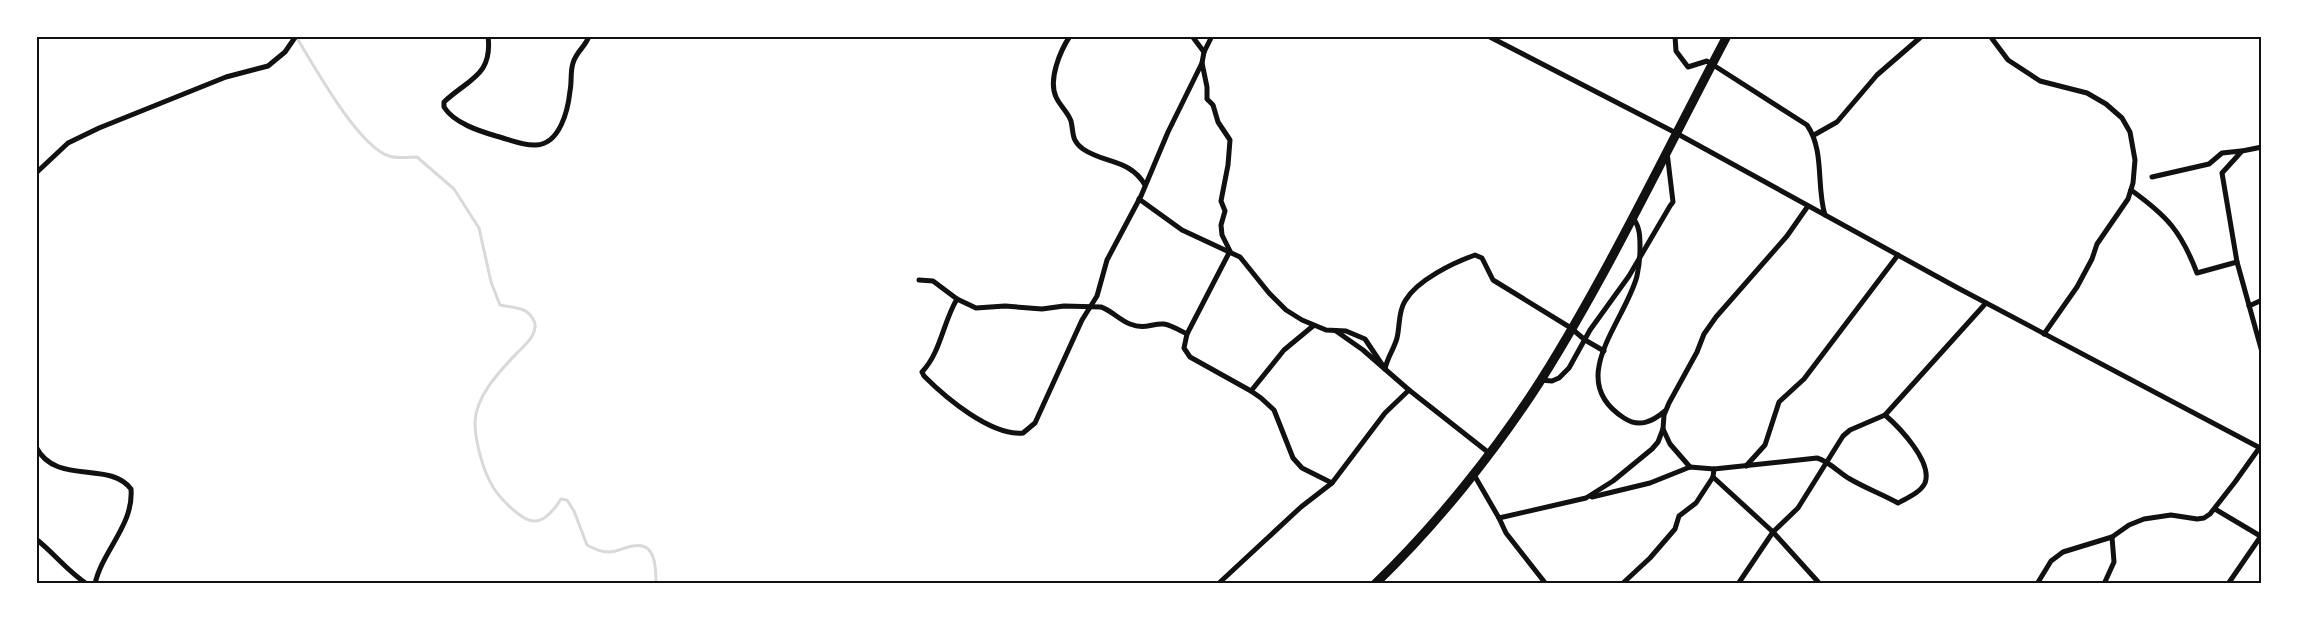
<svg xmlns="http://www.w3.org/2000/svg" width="2298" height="620" font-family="'Fira Sans',sans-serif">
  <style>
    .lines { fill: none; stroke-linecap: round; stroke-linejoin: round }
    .stream { stroke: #d9d9d9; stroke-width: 3 }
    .minor { stroke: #111; stroke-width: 5 }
    .primary { stroke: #111; stroke-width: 9 }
    .neatline { fill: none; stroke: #111; stroke-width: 2 }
  </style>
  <rect width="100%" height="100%" fill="#fff"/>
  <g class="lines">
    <path class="stream" d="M297 38C314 66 358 146 389 156 397 159 409 157 417 157L454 189 479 228 491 282 500 305C508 307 521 307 527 312 531 315 536 322 535 327 534 338 524 346 517 353 500 371 476 395 475 422 475 441 483 471 493 487 499 497 522 522 535 521 546 521 556 507 561 499L567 500 574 511 587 545C594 549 601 552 609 552 617 552 625 547 633 546 656 541 656 568 656 584"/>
    <g class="minor">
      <path d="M488 36C493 76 468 79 444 102V107C454 123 479 131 496 136 508 139 523 146 536 145 560 144 568 110 570 91 572 82 570 72 573 63 576 52 586 46 589 36"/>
      <path d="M1070 36C1060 51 1048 80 1056 97 1060 106 1068 112 1071 121 1074 134 1071 140 1083 149 1105 164 1130 159 1145 185"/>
      <path d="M1192 36 1204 52"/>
      <path d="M1488 36 1676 133 1956 287 2262 449"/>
      <path d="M1675 36 1676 51 1688 67 1707 61 1807 125C1825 151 1816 186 1825 215"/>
      <path d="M1990 36 2008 60 2040 81 2087 93 2106 104 2122 118 2130 132 2135 160 2133 183 2128 199 2097 244 2092 259 2077 287 2044 334"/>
      <path d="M1202 63 1207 87V99L1213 105 1218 122 1230 140 1228 165 1221 201 1225 211 1221 225 1222 235 1230 251 1187 334 1184 348 1190 357 1251 391"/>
      <path d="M1814 135 1837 122 1877 75 1922 36"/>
      <path d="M2262 147 2242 151 2222 173 2237 262 2262 352"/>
      <path d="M36 173 68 143 99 128 226 77 268 66 285 52 296 36"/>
      <path d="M2152 177 2209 164 2222 153 2241 151"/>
      <path d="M2131 190C2167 216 2181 231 2197 273L2237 262"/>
      <path d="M1139 199 1182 230 1240 257 1269 293 1286 310 1302 320 1326 330 1346 331 1365 339 1385 369"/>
      <path d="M1633 218C1640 227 1640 237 1640 248 1640 257 1639 267 1637 276 1625 322 1564 380 1624 418 1639 428 1652 422 1665 411"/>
      <path d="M919 280 933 281 957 299 976 308 1005 306 1042 309 1064 306 1101 307C1111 310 1119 320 1130 324 1145 330 1152 323 1164 324 1171 325 1181 331 1187 334"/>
      <path d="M957 299C943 322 941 352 922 372L924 376C946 398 991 436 1023 433L1035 423 1082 320 1097 296 1107 260 1141 196 1168 132 1202 63 1204 52 1212 36"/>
      <path d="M2249 306 2262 300"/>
      <path d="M1313 326 1284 350 1251 391 1261 398 1274 410 1293 458 1302 468 1332 483"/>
      <path d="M1336 331 1363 350 1409 390"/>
      <path d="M1385 369C1387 358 1394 349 1397 338 1400 326 1398 312 1405 301 1417 280 1453 263 1475 255L1482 258 1493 280 1571 328 1585 340 1604 351"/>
      <path d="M1540 380 1552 381 1559 378 1569 368 1590 330 1629 276 1670 206 1673 202 1667 152"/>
      <path d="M36 384V401"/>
      <path d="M1663 429 1670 444 1690 467"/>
      <path d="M36 447C56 486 109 460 131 489 134 525 102 551 95 584"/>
      <path d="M1746 466 1765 445 1779 402 1804 379 1898 255"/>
      <path d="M1473 473 1499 518 1586 498 1613 481 1652 449 1658 442 1663 429 1664 415 1669 403 1697 352 1704 334 1716 317 1787 236 1808 206"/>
      <path d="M1713 477 1773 532 1820 584"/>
      <path d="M1592 497 1650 483 1690 467 1714 469 1817 458C1830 462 1838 472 1850 479 1865 488 1882 494 1898 503 1907 498 1920 493 1925 483 1933 462 1899 427 1885 415"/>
      <path d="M2215 509 2262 537"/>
      <path d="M1499 518 1506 533 1546 584"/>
      <path d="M36 539C54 553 67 571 87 584"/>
      <path d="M1218 584 1301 507 1332 483 1385 413 1409 390 1489 453"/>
      <path d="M1622 584 1650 558 1675 529 1679 516 1696 503 1713 477 1714 469"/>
      <path d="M1738 584 1773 532 1798 508 1843 436 1850 430 1885 415 1986 303"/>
      <path d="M2037 584 2051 561 2063 552 2112 537 2129 525 2144 519 2171 515 2197 519 2204 518 2210 514 2235 482 2260 447"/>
      <path d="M2104 584 2114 562 2112 537"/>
      <path d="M2228 584 2261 536"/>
    </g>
    <path class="primary" d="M1375 584C1436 525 1495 452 1541 380 1610 270 1666 151 1727 36"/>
  </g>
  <rect width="2298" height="620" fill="none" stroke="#ffffff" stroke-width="75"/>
  <rect x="38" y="38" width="2222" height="544" class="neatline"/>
</svg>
